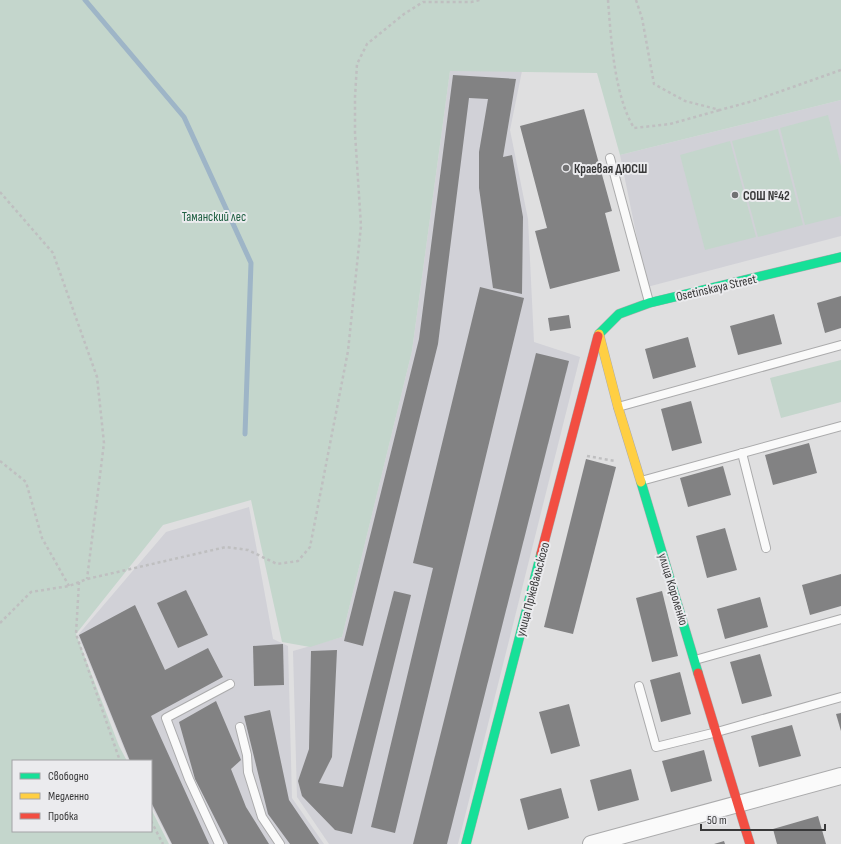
<svg xmlns="http://www.w3.org/2000/svg" width="841" height="844" font-family="'Sofia Sans Condensed',sans-serif">
  <style>
    .built { fill: #d1d1d7 }
    .green { fill: #c4d6cc }
    .lines { fill: none; stroke-linecap: round; stroke-linejoin: round }
    .stream { stroke: #9eb5c7; stroke-width: 5 }
    .building { fill: #828283 }
    .lane-casing { stroke: #ababac; stroke-width: 10 }
    .street-casing { stroke: #ababac; stroke-width: 18 }
    .fast-casing { stroke: #ababac; stroke-width: 10 }
    .slow-casing { stroke: #ababac; stroke-width: 10 }
    .jam-casing { stroke: #ababac; stroke-width: 10 }
    .path { stroke: #bfbfc0; stroke-width: 2.5; stroke-dasharray: 3 3; stroke-linecap: butt }
    .lane { stroke: #fafafa; stroke-width: 8 }
    .street { stroke: #fafafa; stroke-width: 16 }
    .fast { stroke: #16e098; stroke-width: 9 }
    .slow { stroke: #ffcf43; stroke-width: 9 }
    .jam { stroke: #f24e42; stroke-width: 9 }
    .poi-dot { fill: #727273; stroke: #ebebee; stroke-width: 1.5 }
    .labels { text-anchor: middle; stroke-width: 4; stroke-linejoin: round; paint-order: stroke }
    .poi-label { font-size: 13px; font-weight: bold; fill: #383839; stroke: #ebebee; text-anchor: start }
    .park-label { font-size: 13px; fill: #206043; stroke: #ebebee }
    .street-label { font-size: 13px; fill: #383839; stroke: #ebebee }
  </style>
  <rect width="100%" height="100%" fill="#dfdfe0"/>
  <g class="built">
    <path d="M450 71H522L510 130 528 219 534 342 580 357 458 844H329L297 797 293 651 342 637 412 351Z"/>
    <path d="M841 100V236L647 287 620 155Z"/>
    <path d="M249 507 273 639 288 646 292 798 324 844H171L151 805V761H129L78 635 166 532Z"/>
  </g>
  <g class="green">
    <path d="M0 0H841V100L620 155 597 73 450 71 412 351 342 637 310 647 282 642 251 500 163 525 76 634 119 746 127 761H13V831H151V809L169 844H0Z"/>
    <path d="M828 115 841 166V216L805 225 780 128Z"/>
    <path d="M778 129 803 225 758 237 732 141Z"/>
    <path d="M730 141 756 237 705 250 680 155Z"/>
    <path d="M841 360V402L781 418 770 378Z"/>
  </g>
  <g class="lines">
    <path class="stream" d="M85 0 184 117 251 263 245 434"/>
  </g>
  <g class="building">
    <path d="M453 75 516 79 503 157 512 155 523 217 522 294 493 288 479 188V152L488 99 469 98 438 344 363 646 344 641 419 339Z"/>
    <path d="M584 109 612 211 605 213 620 271 550 289 535 231 547 228 520 126Z"/>
    <path d="M480 287 524 298 395 833 371 827 433 568 413 563Z"/>
    <path d="M841 296V328L825 333 817 303Z"/>
    <path d="M774 314 782 344 738 355 730 326Z"/>
    <path d="M569 315 571 328 550 331 548 318Z"/>
    <path d="M688 337 696 367 653 379 645 349Z"/>
    <path d="M536 353 569 361 447 844H413Z"/>
    <path d="M691 401 702 443 672 451 661 409Z"/>
    <path d="M809 443 817 473 773 485 765 455Z"/>
    <path d="M586 459 616 467 573 634 544 627Z"/>
    <path d="M723 466 731 495 688 507 680 478Z"/>
    <path d="M725 528 737 570 707 578 696 536Z"/>
    <path d="M841 574V606L810 615 802 585Z"/>
    <path d="M186 590 208 635 178 648 157 603Z"/>
    <path d="M394 591 411 595 352 834 335 830 302 796 298 781 309 749 311 651 337 650 332 757 319 783 343 787Z"/>
    <path d="M662 591 678 656 652 662 636 598Z"/>
    <path d="M760 597 768 627 725 639 717 609Z"/>
    <path d="M135 605 165 670 208 648 223 677 151 716 209 844H172L151 802V761H130L79 635Z"/>
    <path d="M283 644 284 685 254 686 253 646Z"/>
    <path d="M760 654 772 696 742 704 730 662Z"/>
    <path d="M680 672 691 714 661 722 650 680Z"/>
    <path d="M216 701 241 760 231 769 246 807 269 844H228L195 779 179 722Z"/>
    <path d="M569 704 580 746 551 754 539 712Z"/>
    <path d="M270 710 289 800 319 844H290L268 814 244 716Z"/>
    <path d="M841 713V731L836 714Z"/>
    <path d="M792 725 801 756 759 767 751 736Z"/>
    <path d="M704 750 712 781 671 792 662 761Z"/>
    <path d="M631 769 639 800 598 811 590 780Z"/>
    <path d="M561 788 569 818 528 830 520 799Z"/>
    <path d="M818 816 826 844H777L773 829Z"/>
    <path d="M724 841 725 844H714Z"/>
  </g>
  <g class="lines">
    <defs>
      <g id="lane">
        <path d="M610 158 649 302"/>
        <path d="M618 407 841 345"/>
        <path d="M742 453 766 548"/>
        <path d="M641 481 841 426"/>
        <path d="M695 660 841 619"/>
        <path d="M639 686 656 747 717 732 841 697"/>
        <path d="M240 727 247 755 248 772 262 817 280 844"/>
        <path d="M219 844 189 779 166 718 230 684"/>
      </g>
      <path id="street" d="M591 844 841 776"/>
      <g id="fast">
        <path d="M599 334 619 314 649 303 841 257"/>
        <path d="M641 482 698 673"/>
        <path d="M466 844 541 554"/>
      </g>
      <path id="slow" d="M599 334 618 407 641 482"/>
      <g id="jam">
        <path d="M541 554 598 336"/>
        <path d="M698 673 750 844"/>
      </g>
    </defs>
    <use href="#lane" class="lane-casing"/>
    <use href="#street" class="street-casing"/>
    <use href="#fast" class="fast-casing"/>
    <use href="#slow" class="slow-casing"/>
    <use href="#jam" class="jam-casing"/>
    <g class="path">
      <path d="M608 0C611 38 614 95 634 128L670 124 720 110"/>
      <path d="M636 0 642 18 654 84 685 101 720 110 753 101 841 70"/>
      <path d="M0 192 53 253 97 377 104 443 87 579"/>
      <path d="M587 456 615 461"/>
      <path d="M0 461 26 482 42 538 69 586"/>
      <path d="M79 582 76 634 120 761"/>
      <path d="M0 623 31 592 69 586 87 579 226 547 248 550 277 564 298 561 310 547 348 351 361 226 355 133V97L357 64 367 44 404 14 423 2H471L480 0"/>
      <path d="M151 821 163 844"/>
    </g>
    <use href="#lane" class="lane"/>
    <use href="#street" class="street"/>
    <use href="#fast" class="fast"/>
    <use href="#slow" class="slow"/>
    <use href="#jam" class="jam"/>
  </g>
  <g class="poi-dot">
    <circle cx="566" cy="168" r="4"/>
    <circle cx="735" cy="195" r="4"/>
  </g>
  <g class="labels">
    <g class="poi-label">
      <text x="574" y="173">Краевая ДЮСШ</text>
      <text x="743" y="200">СОШ №42</text>
    </g>
    <g class="park-label">
      <text x="214" y="221">Таманский лес</text>
    </g>
    <g class="street-label">
      <text transform="translate(716 287) rotate(-13)" y="5">Osetinskaya Street</text>
      <text transform="translate(532 589) rotate(-75)" y="5">улица Пржевальского</text>
      <text transform="translate(674 589) rotate(73)" y="5">улица Короленко</text>
    </g>
  </g>
  <rect x="12" y="760" width="140" height="72" fill="#ebebee" stroke="#a3a3a6"/>
  <rect x="20" y="773" width="20" height="6" fill="#16e098" stroke="#a3a3a6"/>
  <text x="48" y="780" font-size="12" fill="#383839">Свободно</text>
  <rect x="20" y="793" width="20" height="6" fill="#ffcf43" stroke="#a3a3a6"/>
  <text x="48" y="800" font-size="12" fill="#383839">Медленно</text>
  <rect x="20" y="813" width="20" height="6" fill="#f24e42" stroke="#a3a3a6"/>
  <text x="48" y="820" font-size="12" fill="#383839">Пробка</text>
  <path d="M701 824v6h124v-6" fill="none" stroke="#383839" stroke-width="2"/>
  <text x="707" y="824" font-size="12" fill="#383839" stroke="#ebebee" stroke-width="3" paint-order="stroke">50 m</text>
</svg>
